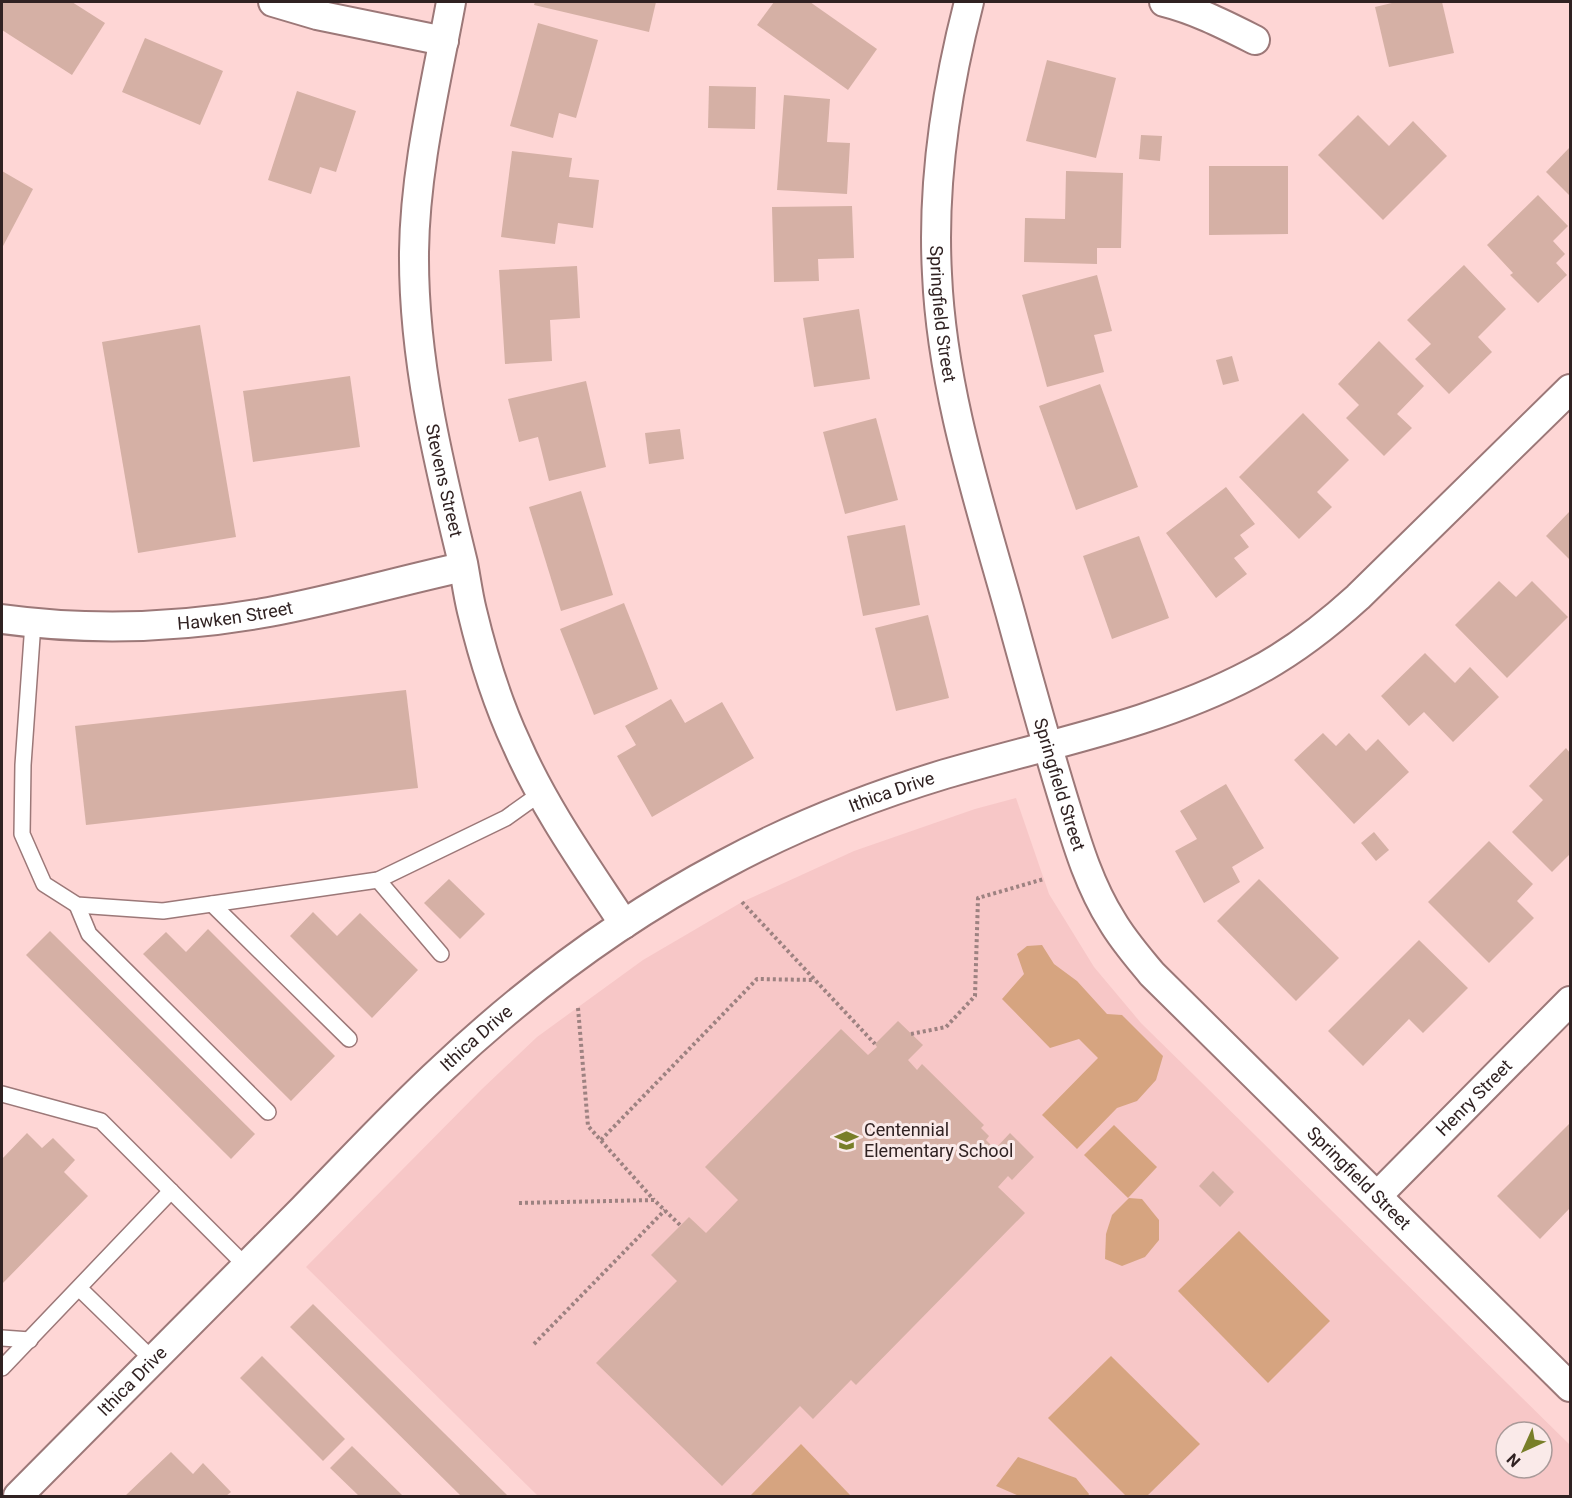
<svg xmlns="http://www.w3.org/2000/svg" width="1572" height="1498" font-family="Roboto,sans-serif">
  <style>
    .built { fill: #f7c7c7; fill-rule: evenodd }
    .green { fill: #d6a480 }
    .building { fill: #d5b0a5 }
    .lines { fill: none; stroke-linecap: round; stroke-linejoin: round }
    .service-casing { stroke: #9c7878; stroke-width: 18 }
    .minor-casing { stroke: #9c7878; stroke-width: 32 }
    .path { stroke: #9d8281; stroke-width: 4; stroke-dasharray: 3 3; stroke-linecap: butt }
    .service { stroke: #fff; stroke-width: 15 }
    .minor { stroke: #fff; stroke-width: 28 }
    .labels { text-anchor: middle; stroke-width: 6; stroke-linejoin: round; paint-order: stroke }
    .street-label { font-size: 18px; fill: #302222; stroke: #faeae9 }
    .poi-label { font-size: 18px; fill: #302222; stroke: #faeae9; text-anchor: start }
  </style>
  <rect width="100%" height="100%" fill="#fed6d5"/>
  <path class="built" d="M1016 798 1049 894 1094 967 1141 1023 1570 1445V1496H538L306 1267 482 1089 537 1037 643 960 742 902 854 851 975 809ZM1506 1432H1542V1468H1506Z"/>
  <g class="green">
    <path d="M1042 945 1054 964 1077 981 1107 1014 1122 1015 1163 1056 1156 1080 1137 1101 1117 1108 1077 1149 1042 1115 1098 1058 1079 1039 1050 1048 1002 999 1024 974 1017 954 1027 946Z"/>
    <path d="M1114 1125 1157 1167 1128 1198 1084 1155Z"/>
    <path d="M1129 1198 1142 1199 1159 1220V1240L1145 1257 1122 1266 1105 1259 1106 1234 1112 1215Z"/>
    <path d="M1239 1231 1330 1321 1268 1383 1178 1291Z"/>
    <path d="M1111 1356 1200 1444 1147 1496H1126L1048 1418Z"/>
    <path d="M801 1444 851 1496H750Z"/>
    <path d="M1018 1457 1076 1478 1089 1494 1088 1496H1019L996 1486Z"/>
  </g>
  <g class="building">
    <path d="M2 2H72L105 23 72 75 2 30Z"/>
    <path d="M535 2H656L649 32 534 5Z"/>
    <path d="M774 2H810L877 49 848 90 757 25Z"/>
    <path d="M1396 2H1442L1454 53 1389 67 1375 7Z"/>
    <path d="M538 23 598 40 576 118 559 113 553 138 510 126Z"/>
    <path d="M145 38 223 71 200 125 122 92Z"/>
    <path d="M1047 60 1116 78 1096 158 1026 141Z"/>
    <path d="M709 86 756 87 755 129 708 128Z"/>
    <path d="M297 91 356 111 336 172 320 167 311 194 268 180Z"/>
    <path d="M784 95 830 99 827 142 850 143 847 194 777 190Z"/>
    <path d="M1358 115 1389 146 1413 121 1447 156 1383 220 1318 155Z"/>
    <path d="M1141 135 1162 136 1160 161 1139 159Z"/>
    <path d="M1570 147V196L1546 172Z"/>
    <path d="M512 151 572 158 569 177 599 180 593 228 558 223 555 244 501 237Z"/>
    <path d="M1209 166H1288V234L1209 235Z"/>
    <path d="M2 171 33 189 2 248Z"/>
    <path d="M1066 171 1123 173 1121 248H1097V264L1024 262 1025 218 1065 219Z"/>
    <path d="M1538 195 1568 226 1553 241 1565 254 1556 263 1567 275 1538 303 1510 275 1513 273 1487 245Z"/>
    <path d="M852 206 854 258 818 259 819 281 774 282 772 207Z"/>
    <path d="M1464 265 1506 309 1478 337 1492 352 1449 394 1415 359 1431 344 1407 320Z"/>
    <path d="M577 266 580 318 550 320 552 361 505 364 499 270Z"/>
    <path d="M1097 275 1112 331 1094 335 1104 372 1047 387 1022 295Z"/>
    <path d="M859 309 870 379 814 387 803 318Z"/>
    <path d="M200 325 236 537 138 553 102 342Z"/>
    <path d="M1379 341 1424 386 1397 414 1412 428 1384 456 1346 418 1359 405 1338 384Z"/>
    <path d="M1232 356 1239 381 1223 385 1216 360Z"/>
    <path d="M350 376 360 447 253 462 243 391Z"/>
    <path d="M586 381 606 467 549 481 538 437 519 442 508 399Z"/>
    <path d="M1100 384 1138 487 1076 510 1039 406Z"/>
    <path d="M1303 413 1349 460 1317 492 1332 507 1299 539 1239 477Z"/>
    <path d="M876 418 898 500 845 514 823 432Z"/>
    <path d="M680 429 684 459 649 464 645 433Z"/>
    <path d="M1226 487 1255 524 1240 535 1249 547 1234 558 1247 574 1216 598 1166 533Z"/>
    <path d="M581 491 613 595 561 611 529 507Z"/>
    <path d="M1570 511V560L1546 536Z"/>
    <path d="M905 525 920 605 863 616 847 536Z"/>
    <path d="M1139 536 1169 618 1112 639 1083 556Z"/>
    <path d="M1499 581 1516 597 1532 581 1568 617 1507 678 1455 625Z"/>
    <path d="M624 603 658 689 594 715 560 629Z"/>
    <path d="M928 615 949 698 896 711 875 628Z"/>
    <path d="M1425 653 1455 683 1470 667 1499 697 1453 742 1424 712 1409 726 1381 696Z"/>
    <path d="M406 690 418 788 86 825 75 726Z"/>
    <path d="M671 699 685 723 722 702 754 758 652 817 617 756 636 745 625 726Z"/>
    <path d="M1323 733 1336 746 1349 733 1366 751 1378 739 1409 772 1354 824 1294 760Z"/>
    <path d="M1566 748 1570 753V854L1552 872 1512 832 1543 800 1529 786Z"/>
    <path d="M1226 784 1264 848 1232 867 1240 882 1204 903 1175 851 1197 839 1180 811Z"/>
    <path d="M1374 832 1389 850 1376 861 1361 843Z"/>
    <path d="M1489 841 1533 884 1517 901 1534 918 1489 963 1428 902Z"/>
    <path d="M449 879 485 914 460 939 424 903Z"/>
    <path d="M1259 879 1339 958 1296 1001 1217 921Z"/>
    <path d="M313 912 337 936 360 913 418 970 372 1018 290 936Z"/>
    <path d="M208 929 335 1056 291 1101 143 954 166 932 186 952Z"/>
    <path d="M50 931 255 1134 231 1159 26 955Z"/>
    <path d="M1419 940 1468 988 1423 1033 1409 1019 1363 1066 1328 1031Z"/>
    <path d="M898 1021 923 1045 908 1060 917 1070 922 1064 984 1125 981 1128 989 1136 986 1140 995 1149 1010 1133 1034 1157 1012 1180 1008 1176 998 1187 1025 1213 856 1385 851 1380 813 1419 800 1406 722 1486 596 1363 677 1281 651 1255 689 1217 706 1233 738 1200 705 1167 841 1029 868 1055 877 1047 875 1044Z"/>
    <path d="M1570 1123V1208L1540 1239 1497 1196Z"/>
    <path d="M27 1133 42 1148 53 1138 75 1160 64 1172 88 1196 2 1284V1159Z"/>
    <path d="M1213 1171 1234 1192 1220 1207 1199 1186Z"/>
    <path d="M313 1304 508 1496H461L290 1327Z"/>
    <path d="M262 1356 345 1439 323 1461 240 1378Z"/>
    <path d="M352 1446 403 1496H359L330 1468Z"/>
    <path d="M171 1452 193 1474 203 1463 231 1492 226 1496H125Z"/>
  </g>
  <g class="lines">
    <defs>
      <g id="service">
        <path d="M33 623 23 765 22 834 44 884 77 905 163 911 378 880 506 818 541 793"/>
        <path d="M378 880 441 954"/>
        <path d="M212 904 349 1039"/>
        <path d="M77 905 89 934 268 1112"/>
        <path d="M2 1094 101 1121 246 1266"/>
        <path d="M80 1289 153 1360"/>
        <path d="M2 1338 30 1340"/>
        <path d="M2 1368 171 1191"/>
      </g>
      <g id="minor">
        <path d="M273 2 317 15 444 41"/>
        <path id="s1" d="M451 2C436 84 415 168 414 252 413 358 438 461 463 563 466 579 468 595 472 611 483 657 497 702 517 745 545 809 586 866 624 924"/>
        <path id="s2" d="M969 2C946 91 932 182 937 274 942 390 979 501 1010 612 1027 674 1044 736 1063 798 1076 840 1088 883 1112 921 1123 940 1138 957 1152 974L1570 1387"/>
        <path d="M1164 2C1196 10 1225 25 1255 40"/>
        <path id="s3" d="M2 619C90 631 181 628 269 612 334 600 399 581 463 567"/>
        <path id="s4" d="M1377 1196 1570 1001"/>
        <path id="s5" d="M18 1496C113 1401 208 1305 303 1209 349 1162 394 1113 443 1068 527 989 621 919 723 865 793 827 869 797 945 774 1047 744 1156 724 1251 674 1290 654 1325 627 1358 597L1570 389"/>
      </g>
    </defs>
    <use href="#service" class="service-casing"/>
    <use href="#minor" class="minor-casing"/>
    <g class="path">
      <path d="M742 902 875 1044"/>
      <path d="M578 1008 588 1126 654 1200"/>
      <path d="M911 1034 946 1027 975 996 978 898 1044 879"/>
      <path d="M601 1140 757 979 815 980"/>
      <path d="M519 1203 654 1200 680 1225"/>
      <path d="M534 1344 665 1210"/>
    </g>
    <use href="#service" class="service"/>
    <use href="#minor" class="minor"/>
  </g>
  <defs>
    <symbol id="school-bare" viewBox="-9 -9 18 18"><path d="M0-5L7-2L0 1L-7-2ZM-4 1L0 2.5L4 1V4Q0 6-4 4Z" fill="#787e28" stroke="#faeae9" stroke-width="2.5" paint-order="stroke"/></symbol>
  </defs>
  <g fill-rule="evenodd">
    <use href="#school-bare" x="830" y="1124" width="33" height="33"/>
  </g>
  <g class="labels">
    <g class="street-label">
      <text dy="6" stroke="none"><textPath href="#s2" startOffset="315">Springfield Street</textPath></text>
      <text dy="6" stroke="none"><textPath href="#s1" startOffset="484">Stevens Street</textPath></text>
      <text dy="6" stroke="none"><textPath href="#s3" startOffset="234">Hawken Street</textPath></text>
      <text dy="6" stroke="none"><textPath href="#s2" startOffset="801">Springfield Street</textPath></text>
      <text dy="6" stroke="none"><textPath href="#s5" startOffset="1134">Ithica Drive</textPath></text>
      <text dy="6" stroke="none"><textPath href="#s5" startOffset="648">Ithica Drive</textPath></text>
      <text dy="6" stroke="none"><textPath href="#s4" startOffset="138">Henry Street</textPath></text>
      <text dy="6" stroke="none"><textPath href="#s2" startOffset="1305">Springfield Street</textPath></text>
      <text dy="6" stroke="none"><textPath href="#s5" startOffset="162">Ithica Drive</textPath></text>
    </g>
    <g class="poi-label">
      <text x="864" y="1136">Centennial<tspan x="864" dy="21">Elementary School</tspan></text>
    </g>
  </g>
  <rect width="1572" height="1498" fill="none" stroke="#302222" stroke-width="6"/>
  <g transform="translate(1524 1450) rotate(225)"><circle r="28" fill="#faeae9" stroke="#a99a99" stroke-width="1.5"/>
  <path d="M0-4.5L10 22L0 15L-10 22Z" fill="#787e28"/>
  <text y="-9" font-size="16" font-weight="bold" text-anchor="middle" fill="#302222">N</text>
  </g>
</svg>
